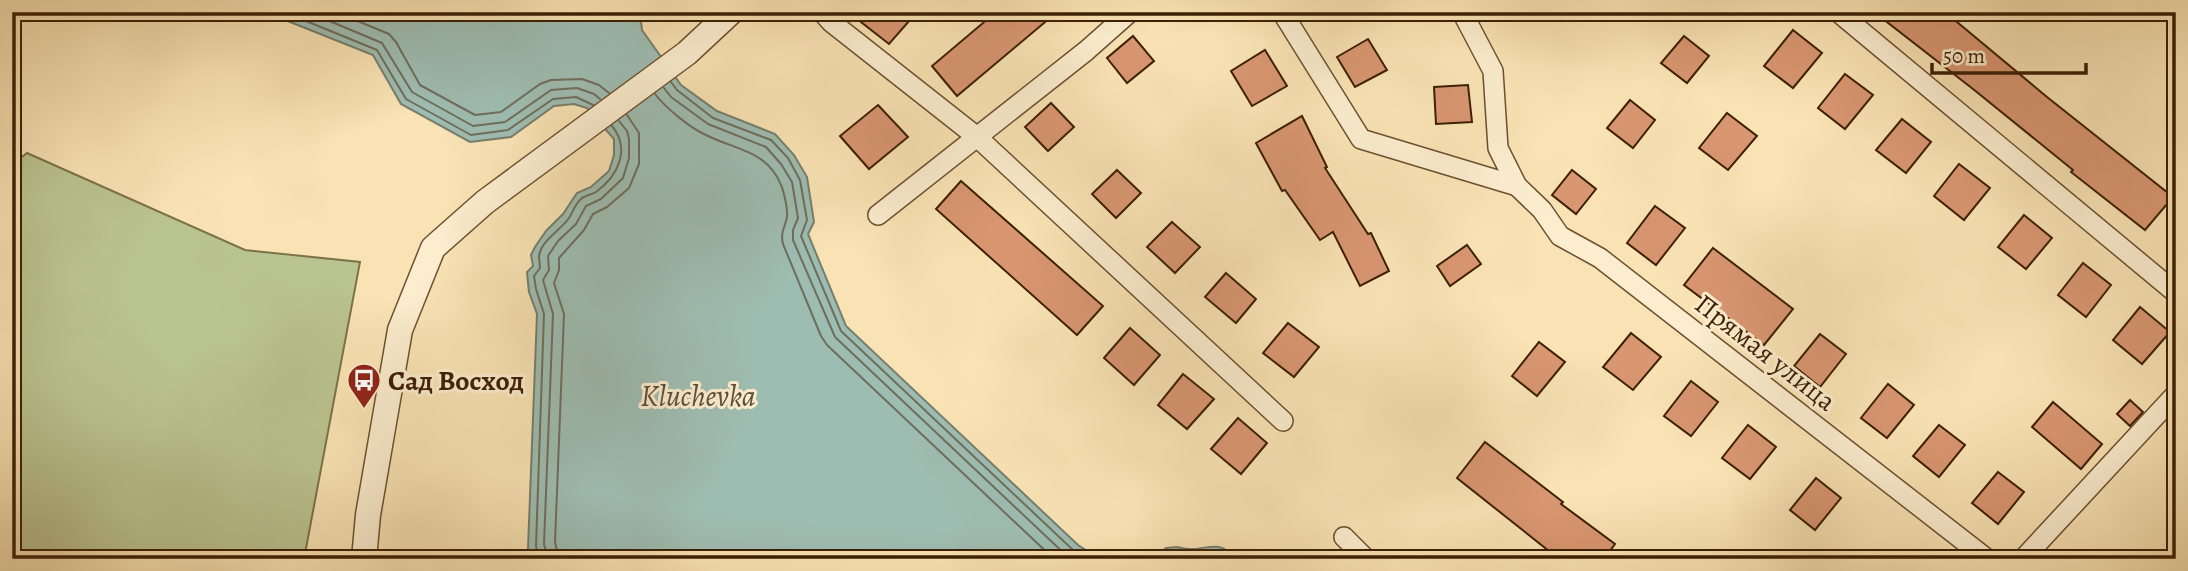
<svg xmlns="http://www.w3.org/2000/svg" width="2188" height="571" font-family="Alegreya,serif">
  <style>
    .green { fill: #bac490; stroke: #7c724a; stroke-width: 2 }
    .water { fill: #9ebdb2; stroke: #777e6d; stroke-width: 2 }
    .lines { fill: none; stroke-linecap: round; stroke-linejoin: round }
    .shore { stroke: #6e6e5c; stroke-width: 2 }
    .building { fill: #d89671; stroke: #3d1f05; stroke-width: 2 }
    .minor-casing { stroke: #6c5031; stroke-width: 22 }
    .tertiary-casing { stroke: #6c5031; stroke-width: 27 }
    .minor { stroke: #fbedce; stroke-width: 19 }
    .tertiary { stroke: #fbedce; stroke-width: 24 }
    .labels { text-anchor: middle; stroke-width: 6; stroke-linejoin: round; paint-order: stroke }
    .street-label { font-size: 28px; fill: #3d1f05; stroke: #fbedce }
    .poi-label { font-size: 28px; font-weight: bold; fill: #3d1f05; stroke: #fbedce; text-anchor: start }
    .water-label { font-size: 30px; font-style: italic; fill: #5a4e39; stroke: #fbedce }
  </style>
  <rect width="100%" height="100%" fill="#f9e3b4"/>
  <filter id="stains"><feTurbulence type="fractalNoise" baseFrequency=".00286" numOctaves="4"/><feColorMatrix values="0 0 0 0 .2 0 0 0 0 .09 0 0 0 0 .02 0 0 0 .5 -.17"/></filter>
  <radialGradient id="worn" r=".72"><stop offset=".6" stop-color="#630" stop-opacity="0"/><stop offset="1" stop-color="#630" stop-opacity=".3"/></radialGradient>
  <path class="green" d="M27 153 245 250 360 262 304 559H12V165Z"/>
  <g class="water">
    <path d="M265 12H640L642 30 681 85 717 111 775 134 794 155 807 177 814 222 808 234 846 326 1078 545 1095 556 1107 559H533L528 548 537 314 529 292 527 272 533 266 531 255 535 247 546 231 563 214 577 193 591 187 609 171 614 155V139L587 108 574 104 554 106 511 137 470 142 401 104 373 55Z"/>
    <path d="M1177 547C1181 548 1185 549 1189 549 1203 550 1219 541 1229 553V559H1152L1166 548Z"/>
  </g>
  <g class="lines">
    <g class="shore">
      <path d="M284 12 377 50 406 99 471 135 508 130 553 99 576 97 593 105"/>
      <path d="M308 12 382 43 412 92 473 126 505 122 551 90 577 88 594 94 600 99"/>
      <path d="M336 12 389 34 396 42 420 85 475 115 501 112 540 84 551 80 582 79 599 85 609 93"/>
      <path d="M671 82 677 90 713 118 771 140 788 158 800 180 807 220 801 236 841 331 1073 550 1086 559"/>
      <path d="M664 88 671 97 708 124 766 147 781 164 792 182 798 218 793 230V240L835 337 1070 559"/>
      <path d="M655 94C666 108 690 128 706 135 735 150 767 150 781 185 784 192 788 210 787 217 785 228 780 232 783 244L821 336 827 345 1054 559"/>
      <path d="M539 559 536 546 544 314 536 289 534 276 540 268C540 264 539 260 539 257 540 241 561 230 569 218 573 212 575 204 581 199 585 195 591 195 596 192 618 176 631 149 612 126"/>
      <path d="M548 559 544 544 553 314 543 280 549 270 548 256 558 241 576 224 586 206 601 199 623 178 629 158V139L627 131 619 121"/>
      <path d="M559 559 555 542 564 314 554 283 559 270V258L584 230 593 214 607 207 629 188 639 164V133L627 115"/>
    </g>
  </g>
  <g class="building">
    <path d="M870 12H917L889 44 861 22Z"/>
    <path d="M996 12H1057L957 96 932 66Z"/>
    <path d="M1895 12H1945L2047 97 2173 197 2145 230 2071 172 2073 170 1973 89 1887 22Z"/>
    <path d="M1793 30 1822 53 1793 88 1764 66Z"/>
    <path d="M1133 36 1154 61 1127 83 1107 58Z"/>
    <path d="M1684 36 1709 56 1687 83 1661 63Z"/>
    <path d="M1368 39 1387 70 1355 87 1337 57Z"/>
    <path d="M1265 50 1287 86 1252 106 1231 71Z"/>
    <path d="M1845 74 1873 95 1845 129 1818 108Z"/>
    <path d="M1468 85 1472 122 1436 124 1434 87Z"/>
    <path d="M1630 100 1655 120 1633 148 1607 128Z"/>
    <path d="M1051 103 1074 127 1048 151 1025 127Z"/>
    <path d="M878 105 908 137 869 169 840 136Z"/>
    <path d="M1727 113 1757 136 1728 170 1699 148Z"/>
    <path d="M1302 116 1327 167 1325 168 1368 234 1371 233 1389 271 1360 286 1333 232 1320 240 1285 190 1282 191 1256 143Z"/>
    <path d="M1902 119 1931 142 1906 173 1876 150Z"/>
    <path d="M1959 164 1990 188 1964 220 1934 196Z"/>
    <path d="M1117 170 1141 193 1116 218 1092 194Z"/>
    <path d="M1572 170 1596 189 1576 214 1552 195Z"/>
    <path d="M961 181 1103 306 1077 335 936 209Z"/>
    <path d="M1655 206 1685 228 1656 265 1627 243Z"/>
    <path d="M2024 215 2052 238 2026 269 1998 247Z"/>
    <path d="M1172 222 1200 247 1175 273 1147 247Z"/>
    <path d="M1467 245 1481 264 1450 286 1437 266Z"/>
    <path d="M1713 248 1793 309 1764 345 1684 285Z"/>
    <path d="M2083 263 2111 285 2086 317 2058 295Z"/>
    <path d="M1226 273 1256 299 1236 323 1205 297Z"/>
    <path d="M2140 307 2170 332 2142 364 2113 340Z"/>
    <path d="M1288 323 1319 347 1294 377 1263 353Z"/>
    <path d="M1130 328 1160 355 1134 385 1104 358Z"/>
    <path d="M1631 333 1661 357 1633 390 1603 367Z"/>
    <path d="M1820 334 1846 354 1820 387 1794 366Z"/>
    <path d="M1539 342 1565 362 1537 396 1512 376Z"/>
    <path d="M1183 374 1214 399 1187 429 1158 405Z"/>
    <path d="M1691 381 1718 402 1691 436 1664 416Z"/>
    <path d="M1888 384 1914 405 1887 438 1861 418Z"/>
    <path d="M2130 400 2143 412 2130 426 2117 414Z"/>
    <path d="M2053 402 2102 444 2081 469 2032 427Z"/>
    <path d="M1238 418 1267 443 1241 474 1211 449Z"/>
    <path d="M1748 425 1776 447 1750 479 1722 458Z"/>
    <path d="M1939 425 1965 445 1939 477 1913 456Z"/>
    <path d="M1485 442 1563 502 1561 504 1615 544 1604 559H1559L1457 478Z"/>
    <path d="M1998 472 2024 492 1998 524 1972 503Z"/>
    <path d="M1816 478 1841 498 1815 530 1790 510Z"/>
  </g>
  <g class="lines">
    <defs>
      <g id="minor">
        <path d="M822 12 831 22 977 137 1283 421"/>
        <path d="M1282 12 1361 139 1517 186"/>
        <path d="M1462 12 1493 71 1498 148 1517 186 1542 210 1560 236 1600 258 1987 559"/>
        <path d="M1838 12 2176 293"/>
        <path d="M878 215 1086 51 1130 12"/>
        <path d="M1344 537 1366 559"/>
        <path d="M2023 559 2176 394"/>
      </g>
      <path id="tertiary" d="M364 559 368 515 400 330 433 248 485 202 687 53 731 12"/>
    </defs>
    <use href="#minor" class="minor-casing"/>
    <use href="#tertiary" class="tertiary-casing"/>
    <use href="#minor" class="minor"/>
    <use href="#tertiary" class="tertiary"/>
  </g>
  <defs>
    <symbol id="bus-pin" viewBox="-11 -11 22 30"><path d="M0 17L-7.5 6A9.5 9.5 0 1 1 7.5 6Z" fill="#8f2418" stroke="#fbedce"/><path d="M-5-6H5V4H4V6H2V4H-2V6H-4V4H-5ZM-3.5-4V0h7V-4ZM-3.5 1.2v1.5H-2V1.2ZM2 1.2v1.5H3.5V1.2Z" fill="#fff"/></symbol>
  </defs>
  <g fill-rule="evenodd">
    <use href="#bus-pin" x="345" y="361" width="38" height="52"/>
  </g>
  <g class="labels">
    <g class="street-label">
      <text transform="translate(1766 352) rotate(38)" y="10">Прямая улица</text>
    </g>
    <g class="poi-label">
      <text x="388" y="390">Сад Восход</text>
    </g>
    <g class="water-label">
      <text x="698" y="406">Kluchevka</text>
    </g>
  </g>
  <rect width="2188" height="571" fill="none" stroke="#f9e3b4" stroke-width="42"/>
  <rect x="14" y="14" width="2160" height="543" fill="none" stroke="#3d1f05" stroke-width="3.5"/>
  <rect x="21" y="21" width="2146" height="529" fill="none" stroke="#3d1f05" stroke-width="2"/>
  <path d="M1932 63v10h154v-10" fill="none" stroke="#3d1f05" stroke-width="3.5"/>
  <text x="1943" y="63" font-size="21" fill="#3d1f05" stroke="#fbedce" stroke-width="5" paint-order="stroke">50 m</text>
  <rect width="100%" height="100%" filter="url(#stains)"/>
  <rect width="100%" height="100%" fill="url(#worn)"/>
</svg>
